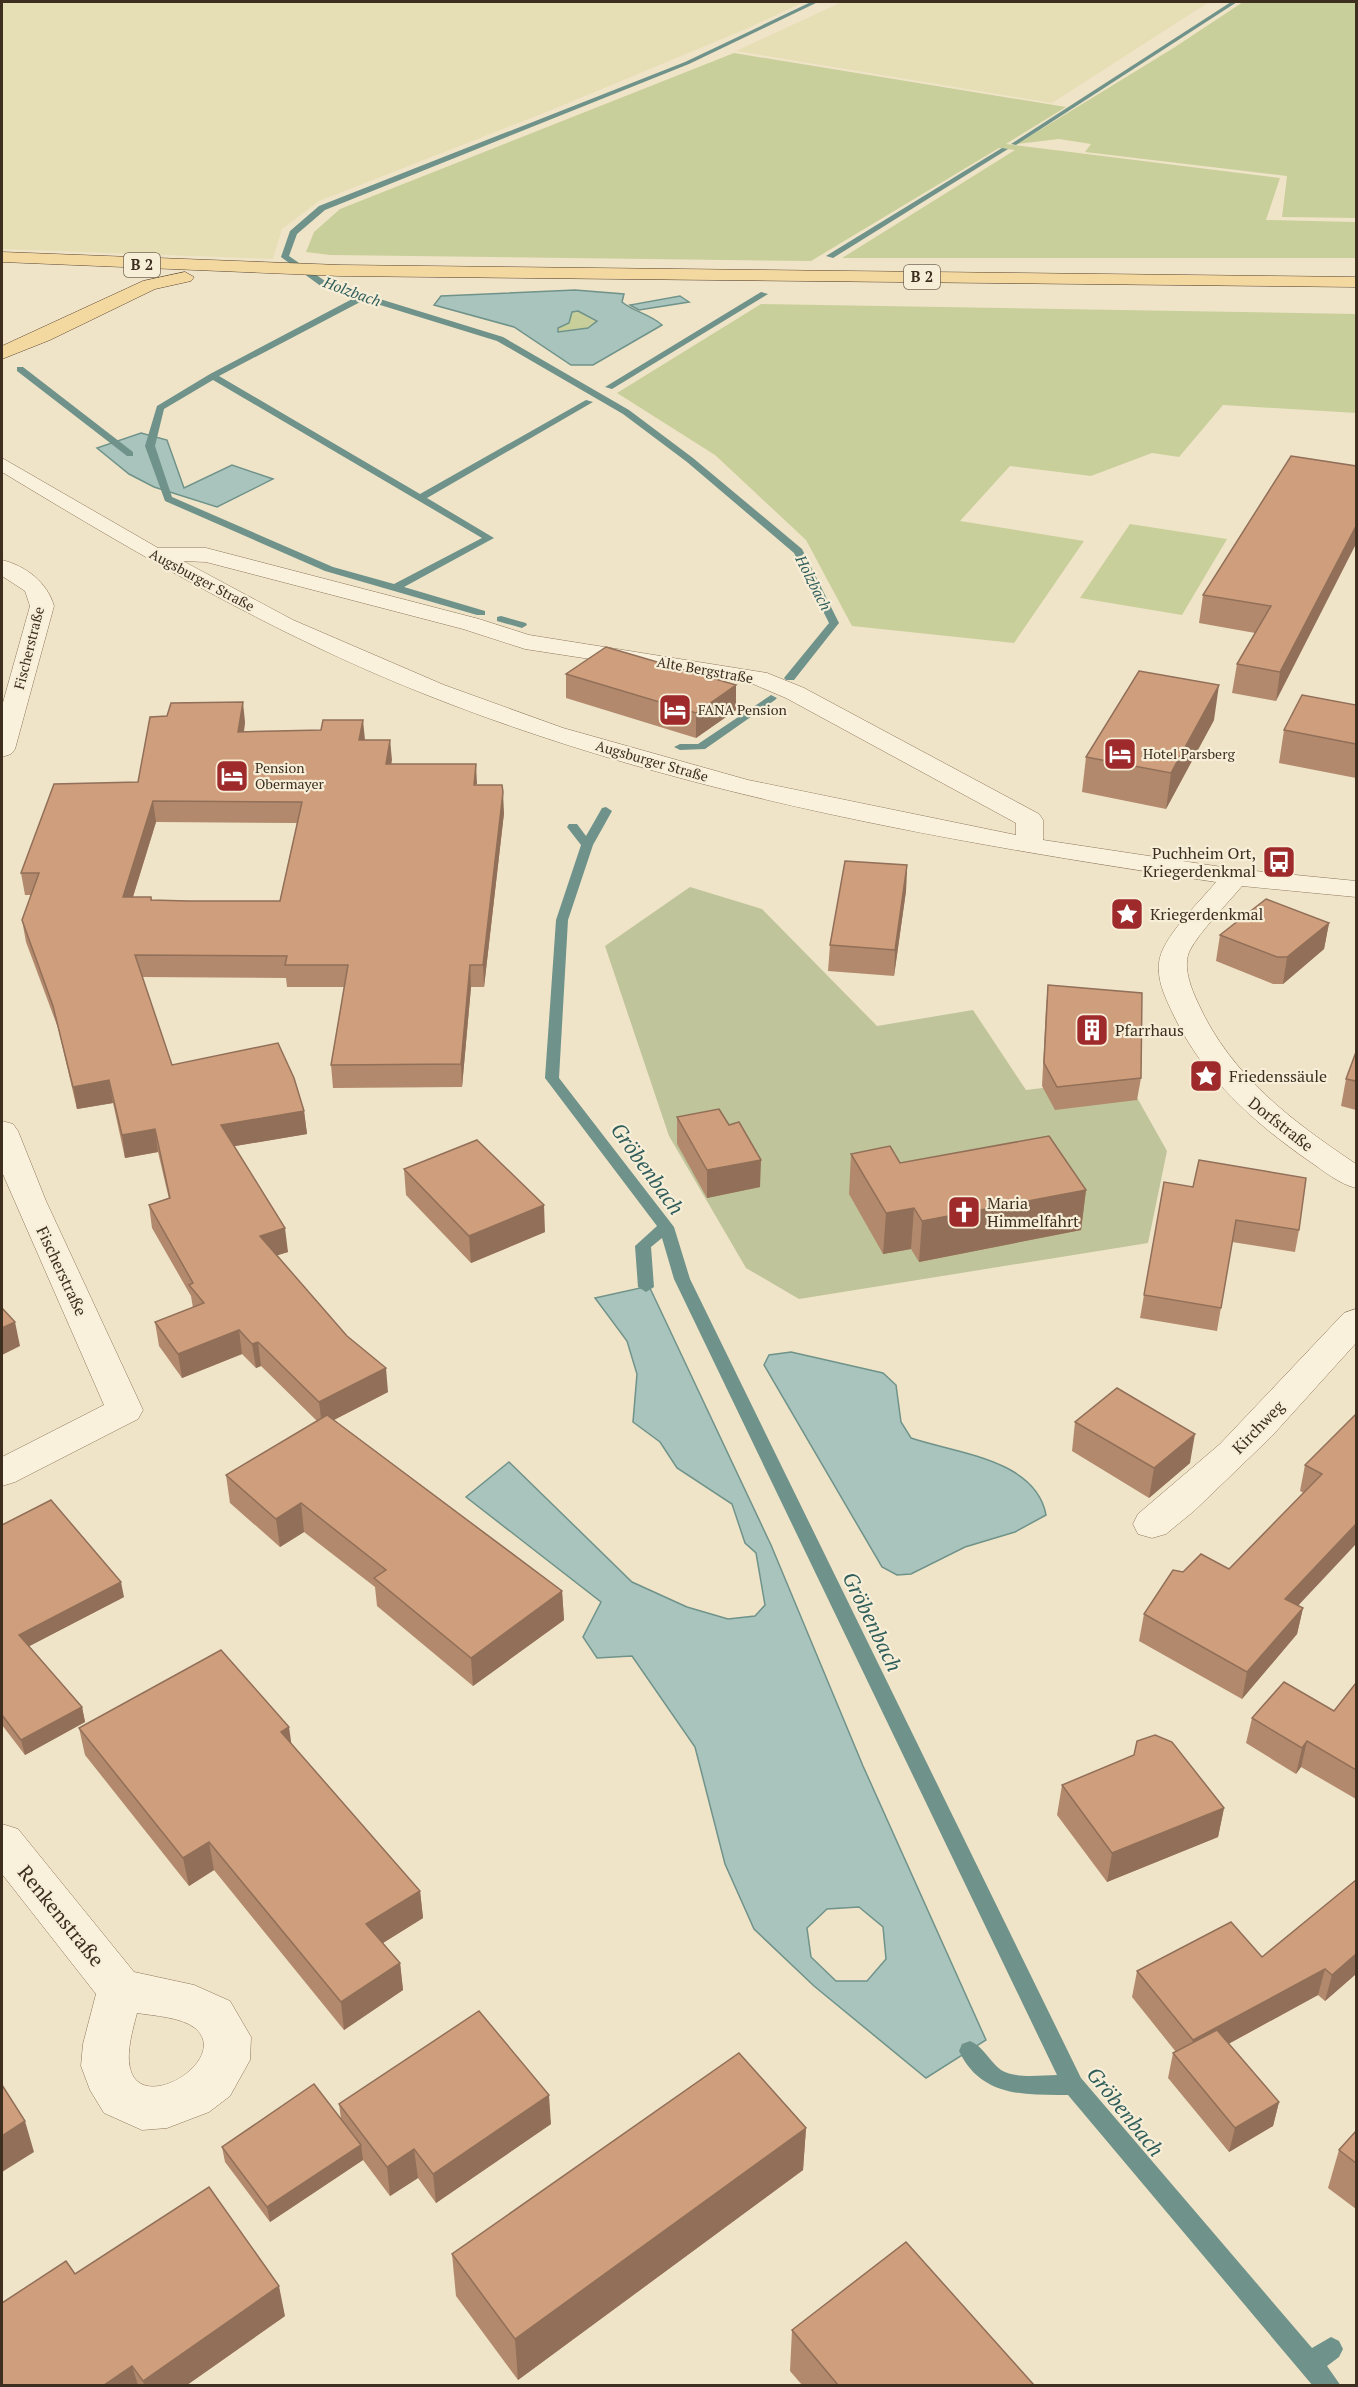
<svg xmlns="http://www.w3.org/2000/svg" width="1358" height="2387" font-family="'PT Serif',serif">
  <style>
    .farmland { fill: #e6deb5 }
    .green { fill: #c9cf9b }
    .cemetery { fill: #bfc49a }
    .water { fill: #a9c4bc; stroke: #6f938a; stroke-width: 1.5; fill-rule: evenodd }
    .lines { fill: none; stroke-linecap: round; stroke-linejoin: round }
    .stream { fill: #6f938a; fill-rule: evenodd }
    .minor-casing { stroke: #8d765c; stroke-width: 1 }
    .major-casing { stroke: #5b4430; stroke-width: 1 }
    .minor { fill: #faf1dc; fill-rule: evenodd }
    .major { fill: #f3d9a0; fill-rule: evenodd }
    .wall { fill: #b2896c; fill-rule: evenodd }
    .shaded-wall { fill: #916f58 }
    .building { fill: #cf9f7d; stroke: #916f58; stroke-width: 1.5; fill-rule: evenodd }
    .labels { text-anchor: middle; stroke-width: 4.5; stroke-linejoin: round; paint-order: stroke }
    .far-street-label { font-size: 14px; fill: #3d2e20; stroke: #f7eed8 }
    .far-poi-label { font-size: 14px; fill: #3d2e20; stroke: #f7eed8; text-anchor: start }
    .shield { fill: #f7eed8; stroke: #756857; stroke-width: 1.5 }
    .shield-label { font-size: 15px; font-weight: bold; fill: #3d2e20 }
    .far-water-label { font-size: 15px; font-style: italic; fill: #2f5d5a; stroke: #f7eed8 }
    .poi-label { font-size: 16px; fill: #3d2e20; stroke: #f7eed8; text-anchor: start }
    .street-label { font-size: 16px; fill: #3d2e20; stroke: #f7eed8 }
    .near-street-label { font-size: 20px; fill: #3d2e20; stroke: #f7eed8 }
    .near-water-label { font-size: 21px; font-style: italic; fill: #2f5d5a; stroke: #f7eed8 }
  </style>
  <rect width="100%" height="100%" fill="#f0e4c8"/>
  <g class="farmland">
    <path d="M2 2H804L746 29 549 111 319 201 282 229 273 259 2 249Z"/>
    <path d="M842 2H1209L1052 103 736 51Z"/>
  </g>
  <g class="green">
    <path d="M1243 2H1356V218L1282 217 1287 176 1085 152 1091 144 1059 139 1017 144 1175 47Z"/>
    <path d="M734 53 1066 107 1006 144 1280 178 1266 220 1356 222V258H842L1015 150 999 148 811 261 330 255 306 252 314 232 340 209Z"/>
    <path d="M761 304 1356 314V413L1223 405 1179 457 1152 453 1091 476 1010 466 960 521 1084 541 1014 643 852 626 806 540 715 455 617 393Z"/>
    <path d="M578 311 598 321 588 328 558 332V328L569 323 572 312Z"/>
    <path d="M1130 524 1227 539 1182 615 1080 598Z"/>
  </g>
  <path class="cemetery" d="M690 887 762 909 877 1026 973 1010 1026 1090 1126 1078 1167 1151 1148 1243 799 1299 746 1268 669 1136 605 946Z"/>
  <g class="water">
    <path d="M575 290 624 294 622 302C634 312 650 314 662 325L593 365H571L514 327 434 305 441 296ZM578 311 597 321 588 328 558 332V328L569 323 572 312Z"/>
    <path d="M680 296 689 302 639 310 630 305Z"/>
    <path d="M141 433 167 440 184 488 232 465 273 479 217 507 154 487 129 474 97 448Z"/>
    <path d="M649 1286 771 1545 863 1766 986 2040 926 2078 814 1986 754 1929 725 1864 695 1747 632 1656 597 1658 583 1637 601 1602 466 1497 509 1462 632 1582 687 1607 728 1619 755 1616 765 1605 756 1553 745 1543 732 1504 677 1468 660 1442 633 1422 637 1374 627 1341 595 1298ZM859 1907 883 1927 886 1959 867 1981H836L811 1957 807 1928 827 1909Z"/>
    <path d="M791 1352 883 1373 896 1385 901 1422 911 1438C955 1453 1036 1459 1046 1515L1015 1532 965 1547 911 1574 897 1575 882 1567 764 1365 769 1355Z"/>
  </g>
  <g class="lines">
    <g class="stream">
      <path d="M811 2H818L689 64 325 210 297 234 289 256 328 283 503 337 629 410 693 458 802 549 839 623 794 680H786L784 678 829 623 794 553 687 462 623 414 497 341 364 300 219 376 420 494 586 400 593 402 427 498 494 538 404 587 485 611V615H477L325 571 165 501 145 446 157 406 210 374 356 297 322 287 281 257 290 231 319 206 685 62ZM213 380 482 538 394 584 333 567 172 497 155 446 164 409Z"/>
      <path d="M1231 2H1237L1016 145 1011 144Z"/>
      <path d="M1002 148 1008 149 833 258 826 256Z"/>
      <path d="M761 292 768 294 612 389 605 387Z"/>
      <path d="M17 367H23L133 452V456H127L17 371Z"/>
      <path d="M501 616 526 623 527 625 522 628 497 621V617Z"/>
      <path d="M771 695 777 698 775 700 705 749 680 750 674 747 680 744H698Z"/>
      <path d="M606 807 612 811 593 845 568 920 559 1078 674 1227 690 1279 1081 2078 1312 2348 1331 2337 1339 2341 1343 2349 1339 2357 1327 2366 1341 2386H1313L1068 2095C1024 2095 981 2097 959 2051L962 2044 970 2041C984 2047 989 2061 1001 2070 1016 2079 1041 2075 1057 2075L674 1279 662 1238 651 1247 654 1287 646 1292 638 1287 635 1246 657 1226 545 1078 556 920 581 845 567 827 569 824H577L586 836 602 808Z"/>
    </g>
    <defs>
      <g id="minor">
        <path d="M2 458 158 548H206L479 619 529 635 767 673 804 688 1039 814 1043 820V840L1235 869 1356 881V897L1242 886C1228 903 1200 931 1190 950 1182 966 1191 988 1198 1003 1231 1076 1292 1121 1356 1164V1188C1339 1184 1324 1171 1309 1161 1253 1122 1204 1078 1174 1016 1166 999 1157 982 1159 963 1161 938 1199 903 1216 882 949 842 679 795 427 695 277 636 139 555 2 472ZM183 561 206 562 463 629 525 649 753 684 786 698 1016 823V835L748 780 563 728 444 685 293 620Z"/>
        <path d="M2 560C26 566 47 582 54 606L15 749 11 754 2 757V706L30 606 25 591 2 576Z"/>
        <path d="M2 1121 13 1124 18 1131 46 1201 143 1410 138 1419 15 1482 2 1486V1457L104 1405 2 1172Z"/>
        <path d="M1356 1309V1343L1272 1436 1194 1511 1166 1534 1152 1538 1138 1534 1133 1524 1138 1514 1220 1444 1344 1313Z"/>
        <path d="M2 1824 18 1829 134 1972 194 1985 230 2001 251 2037 250 2060 230 2096 209 2112 167 2128 142 2130 104 2113 90 2090 81 2066 83 2044 96 1994 2 1874ZM137 2013C155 2016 181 2017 195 2028 232 2059 141 2116 130 2068 126 2051 133 2029 137 2013Z"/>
      </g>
      <g id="major">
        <path d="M2 252 340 265 1356 277V287L340 276 2 262Z"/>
        <path d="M185 272 194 277 191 281 155 289 50 340 2 359V346L143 281Z"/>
      </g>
    </defs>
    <use href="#minor" class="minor-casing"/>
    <use href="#major" class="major-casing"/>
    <use href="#minor" class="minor"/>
    <use href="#major" class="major"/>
  </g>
  <g class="wall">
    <path d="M1356 466 1276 701 1232 693 1237 664 1255 633 1199 623 1203 595Z"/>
    <path d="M566 674 736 710 696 738 566 698Z"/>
    <path d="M1356 705V778L1279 763 1284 730Z"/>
    <path d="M1214 720 1166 809 1082 792 1086 757Z"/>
    <path d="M245 722 244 732 365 740H390L391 764 477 785 504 813 484 987H471L462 1087 333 1088 331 1065 344 987H287L286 978 142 977 172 1065 304 1111 307 1134 234 1146 288 1252 277 1255 388 1392 334 1420 562 1591 564 1620 473 1686 377 1606 375 1587 304 1532 280 1547 230 1503 226 1475 317 1421 261 1366 256 1368 242 1354 182 1378 159 1346 155 1322 193 1308 191 1296 152 1228 149 1205 169 1199 158 1152 125 1158 113 1103 77 1109 58 1028 26 942 22 920 31 895H25L21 873 138 782ZM156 822 297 823 280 901H188L152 900 151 897H133Z"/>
    <path d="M907 865 906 891 894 976 828 971 830 945Z"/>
    <path d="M1329 923 1324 949 1283 984H1273L1216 961 1220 935Z"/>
    <path d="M1048 985 1141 1078 1137 1100 1055 1110 1042 1086 1046 1007Z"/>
    <path d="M1356 1052V1110L1341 1106 1346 1079Z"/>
    <path d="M677 1117 760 1187 707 1198 677 1144Z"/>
    <path d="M851 1154 900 1163 1086 1190 1081 1230 919 1262 911 1249 883 1254 849 1194Z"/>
    <path d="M404 1169 545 1232 471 1263 406 1195Z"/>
    <path d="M1193 1187 1299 1230 1295 1252 1232 1242 1217 1331 1140 1318 1144 1295Z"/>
    <path d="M1356 1414 1298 1606 1303 1608 1297 1634 1242 1699 1139 1641 1144 1614 1183 1572 1229 1569 1304 1493 1300 1491 1305 1465Z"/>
    <path d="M1075 1422 1190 1463 1149 1498 1072 1451Z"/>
    <path d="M2 1525 124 1597 29 1646 82 1707 85 1722 25 1755 2 1725Z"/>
    <path d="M1356 1683V1799L1301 1767 1296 1774 1246 1743 1252 1718 1334 1711Z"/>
    <path d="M79 1728 291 1744 420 1891 423 1918 383 1943 400 1963 403 1990 344 2030 214 1870 189 1886 85 1755Z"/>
    <path d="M1062 1785 1224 1808 1218 1837 1107 1882 1057 1815Z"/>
    <path d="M1262 1957 1356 1974 1325 2001 1318 1995 1228 2044 1279 2102 1273 2126 1229 2152 1168 2078 1173 2053 1176 2052 1132 1997 1137 1971Z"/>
    <path d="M339 2104 551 2124 436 2203 418 2178 390 2196 363 2160 270 2222 225 2162 222 2147 341 2119Z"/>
    <path d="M806 2128 803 2170 518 2380 456 2296 452 2254Z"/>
    <path d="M1356 2131V2209L1328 2188 1339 2150Z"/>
    <path d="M285 2316 187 2385H2Z"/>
    <path d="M792 2330 1034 2385H802L790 2371Z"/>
  </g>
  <g class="shaded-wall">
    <path d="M1356 526V544L1276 701 1280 672Z"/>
    <path d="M736 685V710L696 738V713Z"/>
    <path d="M1219 685 1214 720 1166 809 1171 773Z"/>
    <path d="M243 702 245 722 241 752 238 732Z"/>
    <path d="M363 720 365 740H359Z"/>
    <path d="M390 740 392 760 388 784 386 764Z"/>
    <path d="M476 764 477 784 474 785Z"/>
    <path d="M503 792 504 813 484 987 483 965Z"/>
    <path d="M153 801 156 822 126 919 123 897Z"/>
    <path d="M907 865 906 891 894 976 895 950Z"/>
    <path d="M1329 923 1324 949 1283 984 1287 957Z"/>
    <path d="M470 965 471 987 462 1087 461 1064Z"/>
    <path d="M109 1080 113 1103 77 1109 73 1087Z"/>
    <path d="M304 1111 307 1134 224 1148 221 1125Z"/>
    <path d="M155 1129 158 1152 125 1158 122 1135Z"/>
    <path d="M761 1160 760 1187 707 1198V1170Z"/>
    <path d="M1086 1190 1081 1230 919 1262 922 1221Z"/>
    <path d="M544 1205 545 1232 471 1263 469 1236Z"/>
    <path d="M914 1208 911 1249 883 1254 886 1213Z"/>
    <path d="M285 1228 288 1252 263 1260 260 1236Z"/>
    <path d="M15 1322 20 1346 2 1355V1328Z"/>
    <path d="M239 1330 242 1354 182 1378 178 1354Z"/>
    <path d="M258 1342 261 1366 256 1368 252 1344Z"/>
    <path d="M386 1368 388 1392 322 1426 319 1402Z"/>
    <path d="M1195 1434 1190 1463 1149 1498 1154 1468Z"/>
    <path d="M301 1503 304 1532 280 1547 276 1519Z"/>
    <path d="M1356 1524V1544L1280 1625 1285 1599Z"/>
    <path d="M121 1582 124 1597 22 1650 19 1635Z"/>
    <path d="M562 1591 564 1620 473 1686 471 1658Z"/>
    <path d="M1303 1608 1297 1634 1242 1699 1247 1672Z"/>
    <path d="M82 1707 85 1722 25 1755 21 1740Z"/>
    <path d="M289 1727 293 1755 281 1732Z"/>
    <path d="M1307 1741 1301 1767 1296 1774 1302 1748Z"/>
    <path d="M1224 1808 1218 1837 1107 1882 1112 1853Z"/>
    <path d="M209 1842 214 1870 189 1886 183 1858Z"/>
    <path d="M420 1891 423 1918 370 1951 366 1924Z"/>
    <path d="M1356 1954V1974L1325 2001 1332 1975Z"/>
    <path d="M400 1963 403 1990 344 2030 341 2002Z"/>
    <path d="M1325 1969 1318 1995 1188 2066 1193 2040Z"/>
    <path d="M549 2095 551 2124 436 2203 433 2174Z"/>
    <path d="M1279 2102 1273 2126 1229 2152 1235 2128Z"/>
    <path d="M25 2121 34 2152 2 2172V2136Z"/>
    <path d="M806 2128 803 2170 518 2380 515 2339Z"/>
    <path d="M361 2145 363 2160 270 2222 267 2207Z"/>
    <path d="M414 2149 418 2178 390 2196 387 2167Z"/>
    <path d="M279 2286 285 2316 187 2385H144L143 2381Z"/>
    <path d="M132 2366 138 2385H104Z"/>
  </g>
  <g class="building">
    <path d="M1291 456 1356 466V526L1280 672 1237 664 1271 606 1203 595Z"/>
    <path d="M606 647 736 685 696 713 566 674Z"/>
    <path d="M1139 671 1219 685 1171 773 1086 757Z"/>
    <path d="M1302 695 1356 705V744L1284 730Z"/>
    <path d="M243 702 238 732 321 730 323 720H363L359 740H390L386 764H476L474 785H502L503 792 483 965H470L461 1064 331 1065 348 965H285L287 956 135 955 172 1065 278 1043 294 1078 304 1111 221 1125 285 1228 260 1236 347 1336 386 1368 319 1402 258 1342 252 1344 239 1330 178 1354 155 1322 204 1303 189 1285 193 1283 149 1205 170 1198 155 1129 122 1135 109 1080 73 1087 53 1006 22 920 39 873H21L54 784 138 782 150 717 167 716 171 703ZM153 801 302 802 280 901H188L151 900V897H123Z"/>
    <path d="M845 861 907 865 895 950 830 945Z"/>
    <path d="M1266 899 1329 923 1287 957H1277L1220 935Z"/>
    <path d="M1048 985 1142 993 1141 1078 1057 1087 1044 1063Z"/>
    <path d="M1356 1052V1081L1346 1079Z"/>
    <path d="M719 1109 729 1125 739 1122 761 1160 707 1170 677 1117Z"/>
    <path d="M1049 1136 1086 1190 922 1221 914 1208 886 1213 851 1154 890 1146 900 1163Z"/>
    <path d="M477 1140 544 1205 469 1236 404 1169Z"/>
    <path d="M1199 1160 1306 1178 1299 1230 1236 1220 1221 1308 1144 1295 1164 1182 1193 1187Z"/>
    <path d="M2 1308 15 1322 2 1328Z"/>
    <path d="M1117 1388 1195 1434 1154 1468 1075 1422Z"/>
    <path d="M1356 1414V1524L1285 1599 1303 1608 1247 1672 1144 1614 1173 1570 1183 1572 1201 1554 1229 1569 1322 1474 1305 1465Z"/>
    <path d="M327 1415 562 1591 471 1658 374 1578 386 1570 301 1503 276 1519 226 1475Z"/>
    <path d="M51 1500 121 1582 19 1635 82 1707 21 1740 2 1715V1525Z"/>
    <path d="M221 1650 289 1727 281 1732 420 1891 366 1924 400 1963 341 2002 209 1842 183 1858 79 1728Z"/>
    <path d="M1284 1682 1334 1711 1356 1683V1770L1307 1741 1302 1748 1252 1718Z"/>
    <path d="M1155 1735 1172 1742 1224 1808 1112 1853 1062 1785 1134 1755 1137 1741Z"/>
    <path d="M1356 1880V1954L1332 1975 1325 1969 1193 2040 1137 1971 1231 1922 1262 1957Z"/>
    <path d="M479 2011 549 2095 433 2174 414 2149 387 2167 339 2104Z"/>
    <path d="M1217 2030 1279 2102 1235 2128 1173 2053Z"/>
    <path d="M739 2053 806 2128 515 2339 452 2254Z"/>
    <path d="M314 2084 361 2145 267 2207 222 2147Z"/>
    <path d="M2 2085 25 2121 2 2136Z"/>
    <path d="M1356 2131V2163L1339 2150Z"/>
    <path d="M209 2187 279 2286 143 2381 132 2366 104 2385H2V2303L66 2261 75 2274Z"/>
    <path d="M906 2242 1034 2385H838L792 2330Z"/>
  </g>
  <defs>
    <symbol id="hotel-square" viewBox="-11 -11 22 22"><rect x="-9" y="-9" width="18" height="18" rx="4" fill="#9e2a2b" stroke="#f7eed8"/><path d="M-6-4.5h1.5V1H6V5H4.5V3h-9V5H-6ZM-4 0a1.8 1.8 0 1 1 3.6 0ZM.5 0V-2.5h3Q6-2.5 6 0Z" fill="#fff"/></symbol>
    <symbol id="bus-square" viewBox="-11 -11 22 22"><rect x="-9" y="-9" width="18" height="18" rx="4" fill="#9e2a2b" stroke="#f7eed8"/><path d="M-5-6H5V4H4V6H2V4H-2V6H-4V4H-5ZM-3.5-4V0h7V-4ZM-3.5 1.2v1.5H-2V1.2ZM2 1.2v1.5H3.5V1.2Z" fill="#fff"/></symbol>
    <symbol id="sight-square" viewBox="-11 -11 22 22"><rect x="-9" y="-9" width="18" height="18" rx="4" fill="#9e2a2b" stroke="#f7eed8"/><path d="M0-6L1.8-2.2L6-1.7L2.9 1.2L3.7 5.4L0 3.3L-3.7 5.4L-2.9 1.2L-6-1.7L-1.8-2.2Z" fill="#fff"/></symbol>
    <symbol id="building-square" viewBox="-11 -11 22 22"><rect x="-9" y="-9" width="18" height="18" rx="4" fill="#9e2a2b" stroke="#f7eed8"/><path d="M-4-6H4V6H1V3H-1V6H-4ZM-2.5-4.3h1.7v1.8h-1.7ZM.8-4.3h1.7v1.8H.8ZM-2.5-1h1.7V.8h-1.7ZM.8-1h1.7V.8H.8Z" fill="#fff"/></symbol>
    <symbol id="church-square" viewBox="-11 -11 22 22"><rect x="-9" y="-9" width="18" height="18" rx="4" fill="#9e2a2b" stroke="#f7eed8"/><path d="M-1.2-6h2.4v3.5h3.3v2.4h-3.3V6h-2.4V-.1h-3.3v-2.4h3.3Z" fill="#fff"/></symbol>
  </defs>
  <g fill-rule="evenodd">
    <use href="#hotel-square" x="656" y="691" width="38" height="38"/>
    <use href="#hotel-square" x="1101" y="735" width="38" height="38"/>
    <use href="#hotel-square" x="213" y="757" width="38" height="38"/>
    <use href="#bus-square" x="1260" y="843" width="38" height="38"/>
    <use href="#sight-square" x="1108" y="895" width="38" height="38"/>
    <use href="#building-square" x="1073" y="1011" width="38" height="38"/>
    <use href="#sight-square" x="1187" y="1057" width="38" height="38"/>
    <use href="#church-square" x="945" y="1193" width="38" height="38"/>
  </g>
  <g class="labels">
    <g class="far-street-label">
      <text transform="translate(202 580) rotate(28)" y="5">Augsburger Straße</text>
      <text transform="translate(29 648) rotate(-76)" y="5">Fischerstraße</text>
      <text transform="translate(705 670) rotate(10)" y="5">Alte Bergstraße</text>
      <text transform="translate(652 761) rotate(16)" y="5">Augsburger Straße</text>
    </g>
    <g class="far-poi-label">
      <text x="698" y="715">FANA Pension</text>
      <text x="1143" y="759">Hotel Parsberg</text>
      <text x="255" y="773">Pension<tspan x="255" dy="16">Obermayer</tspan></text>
    </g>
    <g class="shield">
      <rect x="124" y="253" width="36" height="24" rx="4.5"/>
      <rect x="904" y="265" width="36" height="24" rx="4.5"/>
    </g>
    <g class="shield-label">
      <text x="142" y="270">B 2</text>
      <text x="922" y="282">B 2</text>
    </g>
    <g class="far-water-label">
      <text transform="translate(352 292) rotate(20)" y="5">Holzbach</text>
      <text transform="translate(813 583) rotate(63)" y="5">Holzbach</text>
    </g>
    <g class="poi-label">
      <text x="1256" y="859" text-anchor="end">Puchheim Ort,<tspan x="1256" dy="18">Kriegerdenkmal</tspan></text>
      <text x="1150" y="920">Kriegerdenkmal</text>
      <text x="1115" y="1036">Pfarrhaus</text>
      <text x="1229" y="1082">Friedenssäule</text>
      <text x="987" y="1209">Maria<tspan x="987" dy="18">Himmelfahrt</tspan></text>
    </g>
    <g class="street-label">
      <text transform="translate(1281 1124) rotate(38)" y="6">Dorfstraße</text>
      <text transform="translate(62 1271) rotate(65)" y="6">Fischerstraße</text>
      <text transform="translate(1258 1427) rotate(-46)" y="6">Kirchweg</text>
    </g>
    <g class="near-street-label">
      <text transform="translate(61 1916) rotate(51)" y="7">Renkenstraße</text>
    </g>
    <g class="near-water-label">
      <text transform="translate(647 1169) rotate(54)" y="7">Gröbenbach</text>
      <text transform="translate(872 1622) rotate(64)" y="7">Gröbenbach</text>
      <text transform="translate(1125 2112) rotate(51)" y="7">Gröbenbach</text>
    </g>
  </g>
  <rect width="1358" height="2387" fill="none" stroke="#3d2e20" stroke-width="6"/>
</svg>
